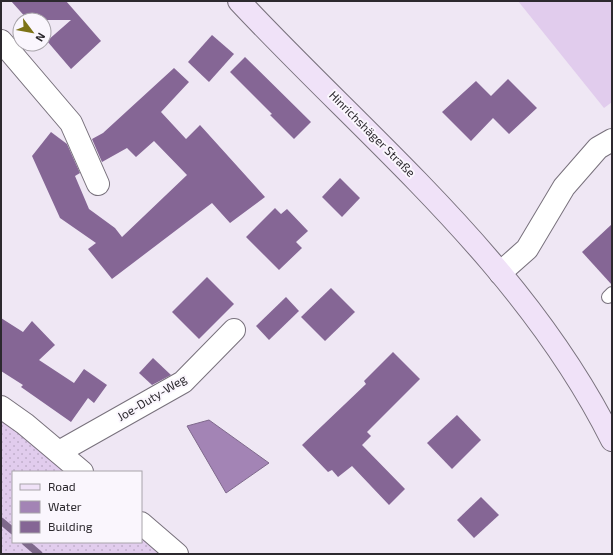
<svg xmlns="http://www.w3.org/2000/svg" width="613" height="555" font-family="'Exo 2',sans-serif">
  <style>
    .grass { fill: url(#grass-dots) }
    .garden { fill: #e1cced }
    .water { fill: #a384b5; stroke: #7f698c }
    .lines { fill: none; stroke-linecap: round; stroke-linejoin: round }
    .stream { stroke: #7f698c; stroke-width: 7 }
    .building { fill: #856695 }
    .service-casing { stroke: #78717c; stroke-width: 14 }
    .minor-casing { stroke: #78717c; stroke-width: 24 }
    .secondary-casing { stroke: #78717c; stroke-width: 24 }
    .service { stroke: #fff; stroke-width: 12 }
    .minor { stroke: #fff; stroke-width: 22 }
    .secondary { stroke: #f0e2f8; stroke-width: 22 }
    .labels { text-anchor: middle; stroke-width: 4; stroke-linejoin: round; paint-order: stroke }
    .street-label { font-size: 12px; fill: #2c292e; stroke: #faf6fd }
  </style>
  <defs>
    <pattern id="grass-dots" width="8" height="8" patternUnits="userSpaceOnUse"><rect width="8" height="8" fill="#e1cced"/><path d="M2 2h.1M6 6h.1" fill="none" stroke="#c1afcc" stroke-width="1.8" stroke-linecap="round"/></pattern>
  </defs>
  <rect width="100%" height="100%" fill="#efe7f4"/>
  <path class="grass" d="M1 420 32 442 68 472H13V542H141V532L168 554H1Z"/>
  <path class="garden" d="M518 1H612V102L604 108Z"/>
  <path class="water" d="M209 420 269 463 226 493 187 426Z"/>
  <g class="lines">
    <g class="stream">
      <path d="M1 521 13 531"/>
      <path d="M25 542 39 554"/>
    </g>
  </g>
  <g class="building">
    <path d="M11 1H66L101 41 71 69 47 41 71 20H28Z"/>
    <path d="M212 35 234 54 209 82 188 62Z"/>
    <path d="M245 57 311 122 294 139 270 115 272 114 230 72Z"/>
    <path d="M174 68 189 82 161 112 186 139 200 125 265 197 230 223 212 203 112 279 88 249 96 243 60 218 32 156 51 132 67 144 80 173 75 176 89 209 115 228 122 237 187 175 154 141 136 157 127 148 102 162 92 139 103 133Z"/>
    <path d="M508 79 537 108 509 134 493 118 471 141 442 112 476 81 491 96Z"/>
    <path d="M340 178 360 198 342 217 322 197Z"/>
    <path d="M275 208 281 214 287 209 308 231 296 242 302 248 279 270 246 237Z"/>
    <path d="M612 224V285L582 252Z"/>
    <path d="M207 277 234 304 199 339 172 312Z"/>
    <path d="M331 288 355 312 325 341 301 317Z"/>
    <path d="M286 297 299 311 269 340 256 326Z"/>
    <path d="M1 318 23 332 32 321 55 345 39 360 74 383 84 369 107 385 94 403 88 398 71 422 21 387 23 385 1 371Z"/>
    <path d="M393 352 420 379 367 432 371 436 362 445 405 489 389 505 352 466 338 477 332 470 328 472 302 445 366 384 364 381Z"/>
    <path d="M153 358 171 375 152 385 139 373Z"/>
    <path d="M457 415 481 440 452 469 427 443Z"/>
    <path d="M481 497 499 515 474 538 457 520Z"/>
  </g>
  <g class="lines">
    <defs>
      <path id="service" d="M608 297 612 293"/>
      <g id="minor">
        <path d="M1 41 71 123 98 184"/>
        <path d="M500 273 527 249 564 187 598 148 612 140"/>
        <path d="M1 407 25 424 82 472"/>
        <path d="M59 452 183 382 234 330"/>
        <path d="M141 523 177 554"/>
      </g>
      <path id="secondary" d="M239 1C371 142 524 264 612 440"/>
    </defs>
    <use href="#service" class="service-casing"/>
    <use href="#minor" class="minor-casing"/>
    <use href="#secondary" class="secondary-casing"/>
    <use href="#service" class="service"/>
    <use href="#minor" class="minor"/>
    <use href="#secondary" class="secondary"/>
  </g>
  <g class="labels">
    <g class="street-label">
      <text transform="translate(372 134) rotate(45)" y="4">Hinrichshäger Straße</text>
      <text transform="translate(152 398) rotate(-31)" y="4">Joe-Duty-Weg</text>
    </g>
  </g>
  <rect width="613" height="555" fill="none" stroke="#2c292e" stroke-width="4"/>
  <rect x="12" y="471" width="130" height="72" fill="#faf6fd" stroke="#a8a4aa"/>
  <rect x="20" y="484" width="20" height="6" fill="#f0e2f8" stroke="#a8a4aa"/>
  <text x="48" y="491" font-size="12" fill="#2c292e">Road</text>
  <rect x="20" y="501" width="20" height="12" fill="#a384b5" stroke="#a8a4aa"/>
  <text x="48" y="511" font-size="12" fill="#2c292e">Water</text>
  <rect x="20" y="521" width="20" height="12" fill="#856695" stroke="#a8a4aa"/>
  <text x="48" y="531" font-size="12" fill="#2c292e">Building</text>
  <g transform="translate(32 32) rotate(122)"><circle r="19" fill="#faf6fd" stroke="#a8a4aa"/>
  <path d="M0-3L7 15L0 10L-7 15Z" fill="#7d7316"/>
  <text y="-6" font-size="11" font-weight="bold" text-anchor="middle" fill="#2c292e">N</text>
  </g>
</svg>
